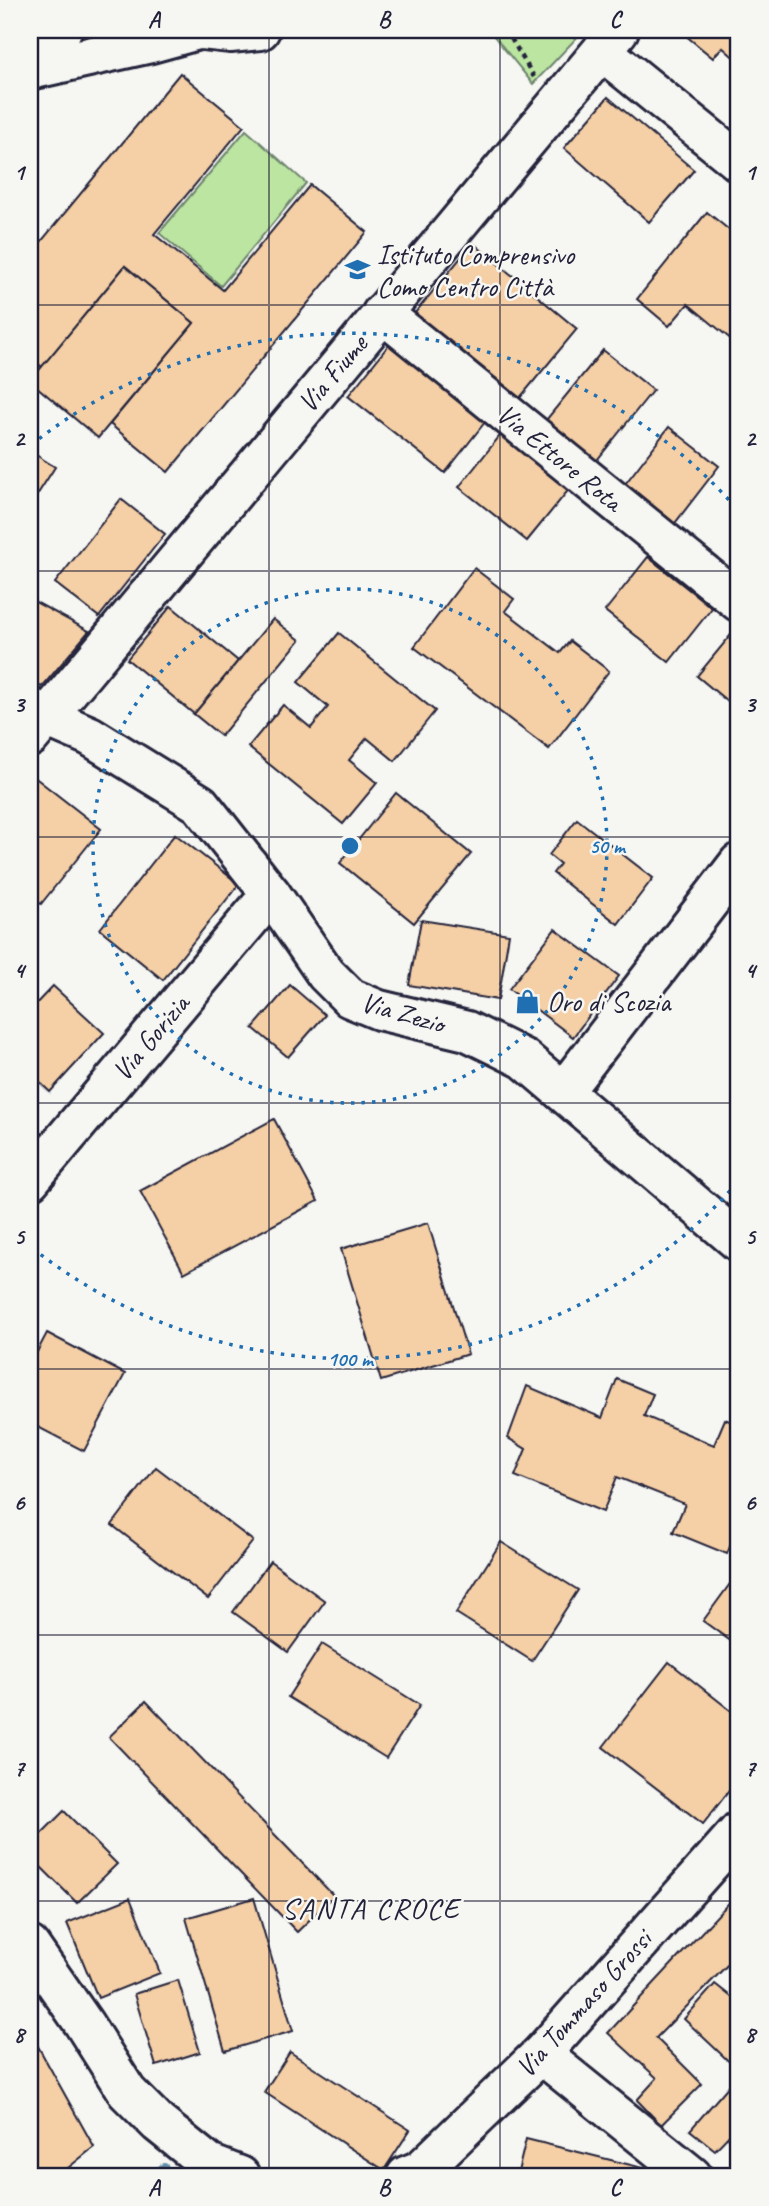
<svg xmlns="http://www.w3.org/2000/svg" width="769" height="2206" font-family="Caveat,sans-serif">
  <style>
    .green { fill: #bbe5a1; stroke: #6e846e; stroke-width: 2 }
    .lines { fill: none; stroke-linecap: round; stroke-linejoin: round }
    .stream { stroke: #638fa8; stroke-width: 10 }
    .building { fill: #f5cfa5; stroke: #22223b; stroke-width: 2 }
    .street-casing { stroke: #22223b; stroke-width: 44 }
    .secondary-casing { stroke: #22223b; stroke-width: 44 }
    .path { stroke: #22223b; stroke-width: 4.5; stroke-dasharray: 5 5; stroke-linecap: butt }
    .street { stroke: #f6f6f2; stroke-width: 38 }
    .secondary { stroke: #f6f6f2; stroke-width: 38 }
    .grid { fill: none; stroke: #22223b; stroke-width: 2; stroke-opacity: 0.55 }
    .ring { fill: none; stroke: #1f6fb2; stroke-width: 3.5; stroke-dasharray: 3.5 7 }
    .labels { text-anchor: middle; stroke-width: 5; stroke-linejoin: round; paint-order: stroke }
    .poi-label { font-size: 28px; fill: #22223b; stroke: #f6f6f2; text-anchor: start }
    .street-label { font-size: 28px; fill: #22223b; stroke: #f6f6f2 }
    .neighbourhood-label { font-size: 30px; letter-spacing: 2px; fill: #22223b; stroke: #f6f6f2 }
    .centre { fill: #1f6fb2; stroke: #f6f6f2; stroke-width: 3.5 }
    .ring-label { font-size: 21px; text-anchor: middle; font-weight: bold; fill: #1f6fb2; stroke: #f6f6f2; stroke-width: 5; stroke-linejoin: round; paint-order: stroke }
    .neatline { fill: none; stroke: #22223b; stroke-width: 2.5 }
    .grid-label { font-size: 23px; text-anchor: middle; font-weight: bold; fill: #22223b }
  </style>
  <rect width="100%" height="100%" fill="#f6f6f2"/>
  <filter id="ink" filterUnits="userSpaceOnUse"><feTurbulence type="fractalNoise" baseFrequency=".0143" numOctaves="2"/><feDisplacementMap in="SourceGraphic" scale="14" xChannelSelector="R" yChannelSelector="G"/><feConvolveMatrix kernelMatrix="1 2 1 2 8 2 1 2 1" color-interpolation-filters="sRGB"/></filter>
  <g filter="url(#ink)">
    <g class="green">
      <path d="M489 30H584L533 84Z"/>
      <path d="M246 130 306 183 221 286 159 233Z"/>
    </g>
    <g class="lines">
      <path class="stream" d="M153 2176 164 2168"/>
    </g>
    <g class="building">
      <path d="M679 30H739V62L722 47 713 58Z"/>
      <path d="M180 73 244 126 154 234 223 290 310 185 367 232 168 472 110 424 194 323 125 266 42 367 30 357V255Z"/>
      <path d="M608 97 694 170 649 222 564 148Z"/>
      <path d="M707 212 739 238V242L731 252 739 259V346L688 304 669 326 637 299Z"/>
      <path d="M473 243 577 329 519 399 414 314Z"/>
      <path d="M125 266 194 323 98 438 30 381Z"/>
      <path d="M392 341 489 417 445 473 348 396Z"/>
      <path d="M603 350 653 390 593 465 542 425Z"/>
      <path d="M669 427 719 466 672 527 622 488Z"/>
      <path d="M503 432 571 487 527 541 459 487Z"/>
      <path d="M36 455 55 467 30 506V465Z"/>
      <path d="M121 499 165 534 99 617 55 583Z"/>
      <path d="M648 557 712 608 669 662 605 611Z"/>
      <path d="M474 568 514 599 505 611 560 653 570 641 609 671 549 749 414 647Z"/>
      <path d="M30 599 89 631 42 687 30 680Z"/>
      <path d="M171 606 238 661 194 714 127 659Z"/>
      <path d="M273 619 300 640 221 736 194 714Z"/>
      <path d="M739 625V711L697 676Z"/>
      <path d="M339 633 435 711 395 761 367 738 349 760 377 783 343 824 248 747 283 705 311 728 328 707 298 682Z"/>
      <path d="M33 776 101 829 41 904 30 896V780Z"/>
      <path d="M396 793 471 854 414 923 340 863Z"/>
      <path d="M577 819 653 878 618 924 553 873 560 864 549 855Z"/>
      <path d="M175 834 239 884 163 980 100 929Z"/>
      <path d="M421 920 509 934 498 1000 409 985Z"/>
      <path d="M555 929 619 976 573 1037 509 989Z"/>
      <path d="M290 985 325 1015 288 1057 253 1028Z"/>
      <path d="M53 986 104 1033 50 1092 30 1073V1010Z"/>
      <path d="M274 1119 318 1201 184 1273 140 1191Z"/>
      <path d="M428 1223 468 1354 381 1381 341 1249Z"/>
      <path d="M47 1333 125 1374 84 1451 30 1423V1365Z"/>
      <path d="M617 1379 653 1394 644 1416 714 1445 725 1419 739 1425V1524L727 1554 673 1532 685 1504 617 1477 603 1512 515 1476 526 1449 508 1438 527 1386 602 1418Z"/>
      <path d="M156 1467 253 1541 208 1599 112 1525Z"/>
      <path d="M501 1542 578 1590 532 1661 456 1613Z"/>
      <path d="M270 1561 325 1601 288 1652 233 1612Z"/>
      <path d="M735 1577 739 1579V1647L703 1621Z"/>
      <path d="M322 1644 420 1705 386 1758 288 1697Z"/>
      <path d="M669 1662 739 1717V1778L703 1824 603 1747Z"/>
      <path d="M146 1701 334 1896 297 1932 109 1737Z"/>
      <path d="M64 1811 117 1864 77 1903 30 1856V1845Z"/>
      <path d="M739 1892V1953L656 2038 702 2084 661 2125 637 2100 657 2078 608 2033Z"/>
      <path d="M130 1898 160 1973 98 1998 67 1923Z"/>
      <path d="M254 1898 293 2031 225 2051 186 1918Z"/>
      <path d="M178 1980 200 2052 156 2066 134 1994Z"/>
      <path d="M715 1984 739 2003V2071L684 2019Z"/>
      <path d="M30 2032 94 2147 58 2176H44L30 2166Z"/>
      <path d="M290 2052 410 2130 384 2170 264 2092Z"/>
      <path d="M739 2074V2125L715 2150 690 2130Z"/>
      <path d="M526 2139 651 2170 650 2176H517Z"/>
    </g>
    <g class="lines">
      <defs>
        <g id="street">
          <path d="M602 51 739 162"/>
          <path d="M30 70 151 43 198 30"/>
          <path d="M30 70 62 30"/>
          <path d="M382 313 739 602"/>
          <path d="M30 707 46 717 90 736 200 804 271 894 326 974 350 998 379 1010 467 1031 524 1059 739 1242"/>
          <path d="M30 737 619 30"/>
          <path d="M563 1092 739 863"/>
          <path d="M30 1180 271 894"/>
          <path d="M541 2054 692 2176"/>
        </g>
        <g id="secondary">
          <path d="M202 30 230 33 260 30"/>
          <path d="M30 1946 84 2024 127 2092 158 2123 209 2164 240 2176"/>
          <path d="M406 2176 421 2170 541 2054 739 1831"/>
        </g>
      </defs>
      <use href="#street" class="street-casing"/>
      <use href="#secondary" class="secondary-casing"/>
      <path class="path" d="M506 30 534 77"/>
      <use href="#street" class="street"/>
      <use href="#secondary" class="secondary"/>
    </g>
  </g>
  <path class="grid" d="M269 30V2176M500 30V2176M30 305H739M30 571H739M30 837H739M30 1103H739M30 1369H739M30 1635H739M30 1901H739"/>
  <g class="ring">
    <circle cx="350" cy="846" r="257"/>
    <path d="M737 1183A513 513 0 0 1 31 1247M31 445A513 513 0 0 1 737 509"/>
  </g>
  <defs>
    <symbol id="school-bare" viewBox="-9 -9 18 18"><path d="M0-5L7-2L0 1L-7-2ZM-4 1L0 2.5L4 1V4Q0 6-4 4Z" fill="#1f6fb2" stroke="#f6f6f2" stroke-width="2.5" paint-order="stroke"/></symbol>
    <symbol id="shop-bare" viewBox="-9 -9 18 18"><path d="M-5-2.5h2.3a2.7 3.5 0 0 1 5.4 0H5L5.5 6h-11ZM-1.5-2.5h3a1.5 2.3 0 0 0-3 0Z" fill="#1f6fb2" stroke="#f6f6f2" stroke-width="2.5" paint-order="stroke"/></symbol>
  </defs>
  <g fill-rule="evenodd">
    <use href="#school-bare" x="340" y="252" width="35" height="35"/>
    <use href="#shop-bare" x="510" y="984" width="35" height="35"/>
  </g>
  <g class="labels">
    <g class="poi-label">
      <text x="377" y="264">Istituto Comprensivo<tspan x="377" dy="32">Como Centro Città</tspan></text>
      <text x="547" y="1011">Oro di Scozia</text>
    </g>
    <g class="street-label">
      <text transform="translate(332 373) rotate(-50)" y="10">Via Fiume</text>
      <text transform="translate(560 457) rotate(39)" y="10">Via Ettore Rota</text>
      <text transform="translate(403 1012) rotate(16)" y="10">Via Zezio</text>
      <text transform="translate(150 1037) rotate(-50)" y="10">Via Gorizia</text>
      <text transform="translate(583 2003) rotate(-48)" y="10">Via Tommaso Grossi</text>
    </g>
    <g class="neighbourhood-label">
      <text x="371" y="1918">SANTA CROCE</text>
    </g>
  </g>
  <circle cx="350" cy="846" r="10" class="centre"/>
  <g class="ring-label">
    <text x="607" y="853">50 m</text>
    <text x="350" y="1366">100 m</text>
  </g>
  <rect width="769" height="2206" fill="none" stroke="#f6f6f2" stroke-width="77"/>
  <rect x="38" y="38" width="692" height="2130" class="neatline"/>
  <g class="grid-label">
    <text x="154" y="27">A</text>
    <text x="384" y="27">B</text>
    <text x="615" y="27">C</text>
    <text x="19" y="180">1</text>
    <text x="750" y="180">1</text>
    <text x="19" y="446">2</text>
    <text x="750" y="446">2</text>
    <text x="19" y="712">3</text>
    <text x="750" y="712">3</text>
    <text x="19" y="978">4</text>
    <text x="750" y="978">4</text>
    <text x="19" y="1244">5</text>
    <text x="750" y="1244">5</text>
    <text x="19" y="1510">6</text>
    <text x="750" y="1510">6</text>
    <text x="19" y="1776">7</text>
    <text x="750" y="1776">7</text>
    <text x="19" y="2042">8</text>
    <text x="750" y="2042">8</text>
    <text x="154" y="2195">A</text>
    <text x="384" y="2195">B</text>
    <text x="615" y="2195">C</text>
  </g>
</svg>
